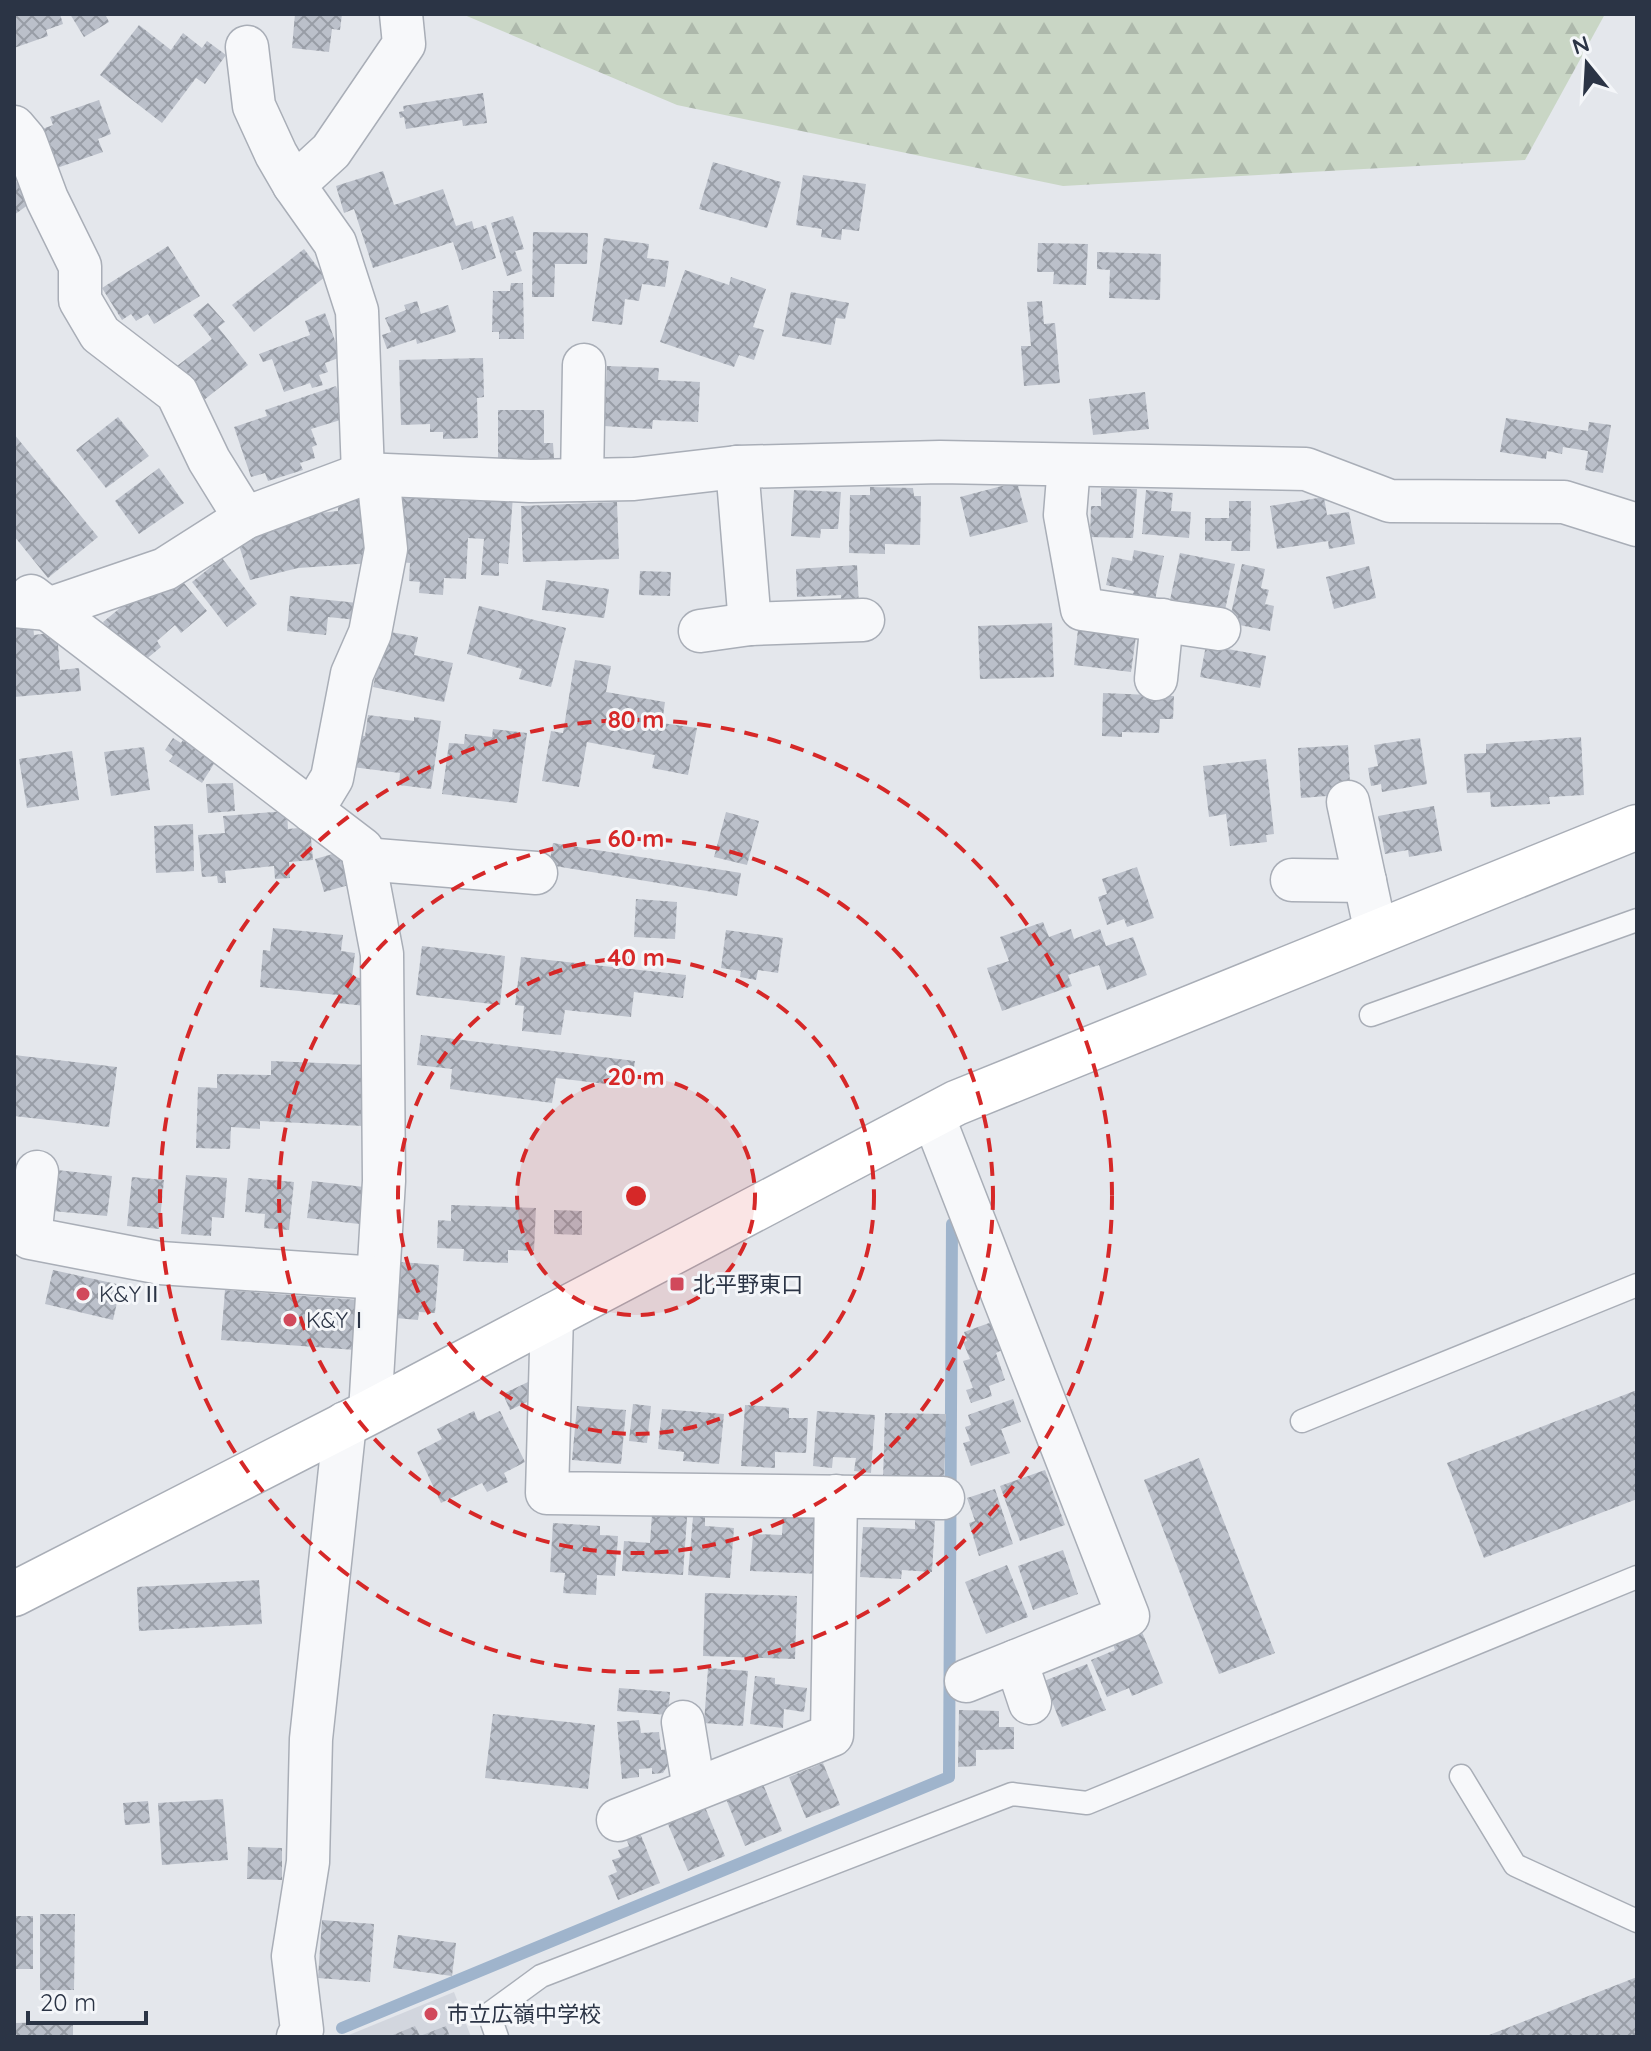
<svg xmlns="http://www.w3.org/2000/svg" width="1651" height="2051" font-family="Quicksand,'Noto Sans JP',sans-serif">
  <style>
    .built { fill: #d2d6de }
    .forest { fill: url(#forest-firs) }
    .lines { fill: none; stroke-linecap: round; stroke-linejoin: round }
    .stream { stroke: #9fb4cc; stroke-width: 12 }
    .building { fill: url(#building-cross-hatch) }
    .lane-casing { stroke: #a9aeb7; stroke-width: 25 }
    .street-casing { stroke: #a9aeb7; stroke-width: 45 }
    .secondary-casing { stroke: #a9aeb7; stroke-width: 47 }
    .lane { stroke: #f7f8fa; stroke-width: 22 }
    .street { stroke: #f7f8fa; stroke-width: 42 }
    .secondary { stroke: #fff; stroke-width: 44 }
    .ring { fill: none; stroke: #d62828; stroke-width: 4; stroke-dasharray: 14 10 }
    .poi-dot { fill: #d1495b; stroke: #f4f6f9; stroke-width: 3 }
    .labels { text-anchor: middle; stroke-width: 6; stroke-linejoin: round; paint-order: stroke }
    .poi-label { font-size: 22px; fill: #2b3445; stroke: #f4f6f9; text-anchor: start }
    .centre { fill: #d62828; stroke: #f4f6f9; stroke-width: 4 }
    .ring-label { font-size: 24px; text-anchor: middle; font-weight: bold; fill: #d62828; stroke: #f4f6f9; stroke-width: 6; stroke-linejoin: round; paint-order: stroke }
  </style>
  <defs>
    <pattern id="forest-firs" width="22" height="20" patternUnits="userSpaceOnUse" patternTransform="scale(2)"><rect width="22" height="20" fill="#c9d6c5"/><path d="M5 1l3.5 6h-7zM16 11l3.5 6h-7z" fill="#adb8ab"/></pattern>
    <pattern id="building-cross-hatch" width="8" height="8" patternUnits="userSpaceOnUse" patternTransform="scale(2)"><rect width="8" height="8" fill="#bbc0ca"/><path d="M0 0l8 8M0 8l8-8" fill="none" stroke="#989da6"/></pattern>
  </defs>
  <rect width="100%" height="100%" fill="#e4e7ec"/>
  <path class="built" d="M454 1992 471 2037H344Z"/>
  <path class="forest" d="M462 14H1605L1525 160 1063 186 677 105Z"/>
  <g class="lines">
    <path class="stream" d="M342 2028 949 1777 952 1224"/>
  </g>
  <g class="building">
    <path d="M14 14H60L63 24 46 30 48 36 14 48Z"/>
    <path d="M70 14H105L109 22 84 37Z"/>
    <path d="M295 14H342L340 30 332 29 329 52 292 48Z"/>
    <path d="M139 25 171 50 183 33 202 48 207 41 226 55 205 84 196 78 162 123 100 75Z"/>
    <path d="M483 93 487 123 463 126 462 120 406 129 404 117 400 118 399 112 404 111 403 106Z"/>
    <path d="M99 100 111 134 98 139 103 152 54 169 40 130 53 125 50 117Z"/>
    <path d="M713 162 781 182 767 228 699 209Z"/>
    <path d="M383 171 394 205 443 189 456 226 472 221 474 229 486 225 496 258 462 270 453 242 373 268 354 209 344 213 336 186Z"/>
    <path d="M803 175 866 184 859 231 842 229 841 240 821 237 822 229 796 225Z"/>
    <path d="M14 179 32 202 14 215Z"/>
    <path d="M513 216 524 249 515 251 522 271 507 276 491 223Z"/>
    <path d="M533 232 588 233 587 264H555L554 297H532Z"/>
    <path d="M604 238 649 244 647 258 669 261 665 287 642 284 639 301 625 299 622 325 592 321Z"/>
    <path d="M1038 243 1088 244 1086 285 1053 284 1054 272H1037Z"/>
    <path d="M168 246 200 296 154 324 148 314 136 321 131 314 122 320 102 288Z"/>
    <path d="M304 249 325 277 254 332 232 305Z"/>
    <path d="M1097 252 1161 254 1160 300 1109 298 1110 270 1097 269Z"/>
    <path d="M685 270 729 285 731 277 766 289 753 327 764 330 754 360 739 355 734 367 660 342Z"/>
    <path d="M511 283H523L524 339H499V332H492L493 291H510Z"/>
    <path d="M791 292 849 303 845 319 836 318 831 345 782 336Z"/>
    <path d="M417 301 421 314 448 305 456 332 417 344 416 339 387 349 382 335 391 332 385 318 406 310 404 305Z"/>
    <path d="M1042 301 1044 324 1055 323 1060 383 1024 386 1021 346H1031L1027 302Z"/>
    <path d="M208 303 225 322 218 327 248 365 204 400 177 366 212 339 193 315Z"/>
    <path d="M325 313 341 357 325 363 328 372 319 375 323 385 312 388 310 383 284 392 272 359 263 362 259 354 310 335 305 321Z"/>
    <path d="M483 358 484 397 477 398 478 438 443 439V432H430V424L401 425 399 360Z"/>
    <path d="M607 366 659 368 658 380 700 382 698 422 653 420 652 429 604 426Z"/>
    <path d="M336 386 347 418 311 429 317 445 312 447 315 458 300 463 303 470 268 481 265 473 251 477 234 427 267 416 265 410Z"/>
    <path d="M1145 392 1149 429 1093 435 1089 399Z"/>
    <path d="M498 410H544V443H553L554 459H498Z"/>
    <path d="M118 417 149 456 106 488 76 450Z"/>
    <path d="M1506 418 1588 431 1589 422 1611 425 1603 473 1585 470 1588 451 1563 447 1562 454 1547 451 1546 459 1500 452Z"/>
    <path d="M14 434 98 537 48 578 14 536Z"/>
    <path d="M159 468 184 503 139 534 115 501Z"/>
    <path d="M1017 482 1028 522 970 537 960 497Z"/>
    <path d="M870 487 913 488 914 496H921L920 545 885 544V554L849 553 850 495H870Z"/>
    <path d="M398 488 513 496 508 564 499 563V576L481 575 484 539 468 538 466 579 444 578 443 595 419 593 420 582 409 581 410 563 401 562Z"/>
    <path d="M1101 488 1137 489 1133 538 1090 537 1091 506H1101Z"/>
    <path d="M794 490 841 492 838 529H821L820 538 791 536Z"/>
    <path d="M1146 490 1173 493 1171 511 1191 512 1189 538 1142 534Z"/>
    <path d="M370 496 373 563 298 568 250 580 237 539 282 517 338 511V498Z"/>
    <path d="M1324 497 1327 515 1349 512 1355 544 1329 549 1328 541 1277 549 1270 506Z"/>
    <path d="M1229 501H1251L1250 551H1231L1232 541H1205V518H1229Z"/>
    <path d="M617 502 619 559 523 562 521 506Z"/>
    <path d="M1134 550 1164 556 1155 600 1132 596 1134 591 1106 585 1112 557 1132 561Z"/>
    <path d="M1180 553 1235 564 1225 610 1170 600Z"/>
    <path d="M222 558 257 604 227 627 192 582Z"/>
    <path d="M1242 564 1265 569 1261 588 1269 590 1265 604 1274 606 1270 631 1229 623Z"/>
    <path d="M857 565 859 606 841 607V595L797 597 796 569Z"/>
    <path d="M1369 566 1376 598 1334 609 1326 577Z"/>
    <path d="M640 571 671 572 670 596 639 595Z"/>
    <path d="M179 577 207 611 181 633 175 625 157 641 161 647 139 665 103 622 153 581Z"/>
    <path d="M546 580 609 589 604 618 542 610Z"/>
    <path d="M290 596 358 603 357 620 328 617 326 635 287 631Z"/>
    <path d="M479 606 566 628 551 687 519 679 522 669 467 654Z"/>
    <path d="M1052 623 1054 677 980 679 978 626Z"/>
    <path d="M33 625 34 635 57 632 60 670 79 668 81 691 14 697V626Z"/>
    <path d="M1078 629 1136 636 1131 672 1074 665Z"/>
    <path d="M385 631 418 637 414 655 453 663 444 702 373 687Z"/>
    <path d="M1206 645 1266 656 1260 688 1200 677Z"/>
    <path d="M575 660 611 666 606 692 665 702 662 723 697 728 688 775 652 768 655 755 587 742 579 787 542 781 551 731 563 733Z"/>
    <path d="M1103 693 1174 696 1173 719H1160L1159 733 1122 732V737L1102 736Z"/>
    <path d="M368 715 414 721V717L441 721 431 789 399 785 400 773 352 767 356 735 365 736Z"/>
    <path d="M493 729 527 733 517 803 442 794 449 743 464 744 465 734 492 737Z"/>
    <path d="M185 737 217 759 202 783 169 761 173 756 165 750 173 738 181 743Z"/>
    <path d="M1581 737 1584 795 1549 797 1550 804 1491 807 1490 792 1467 793 1464 754 1486 753V744Z"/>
    <path d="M1420 738 1427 784 1382 792 1381 784 1371 786 1368 768 1378 766 1374 745Z"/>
    <path d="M1348 745 1350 784 1340 795 1301 798 1298 748Z"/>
    <path d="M144 747 150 790 111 796 104 752Z"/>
    <path d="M72 751 79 800 27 808 19 759Z"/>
    <path d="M1266 759 1274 834 1266 835 1267 842 1230 846 1226 814 1209 817 1203 766Z"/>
    <path d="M233 783 235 811 208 813 206 784Z"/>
    <path d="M1434 806 1442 851 1409 857 1408 850 1385 854 1378 816Z"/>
    <path d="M287 811 288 829 310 827 313 860 289 862 290 878 275 879 274 866 225 871 226 883H218L217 876 202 877 198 835 225 833 223 816Z"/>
    <path d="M726 812 759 821 747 865 714 857Z"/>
    <path d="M193 824 194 871 156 873 154 826Z"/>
    <path d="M553 843 741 873 737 896 549 865Z"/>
    <path d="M347 850 356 883 324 892 315 859Z"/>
    <path d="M1137 867 1154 918 1127 927 1124 919 1107 925 1098 897 1107 894 1102 879Z"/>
    <path d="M636 899 677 902 675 939 634 937Z"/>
    <path d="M1043 922 1049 937 1071 929 1074 939 1100 929 1106 946 1133 937 1147 975 1107 990 1099 965 1068 975 1072 986 1002 1011 987 968 1009 961 1000 937Z"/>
    <path d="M273 928 343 935 341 951 355 953 352 977 369 979 366 1006 337 1003 338 995 260 987 263 950 270 951Z"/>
    <path d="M726 930 783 938 778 973 758 970 756 980 740 977 741 971 721 968Z"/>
    <path d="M422 946 505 956 500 1005 416 995Z"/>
    <path d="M521 957 686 975 683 998 634 992 631 1017 565 1010 561 1035 522 1031 524 1006 515 1005Z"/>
    <path d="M421 1035 635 1061 631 1087 556 1078 552 1103 450 1089 452 1069 417 1065Z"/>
    <path d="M14 1055 117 1067 109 1127 14 1116Z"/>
    <path d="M271 1061 368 1065 364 1126 260 1121V1129L231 1127 230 1149 196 1148 198 1087 217 1088V1074L271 1075Z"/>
    <path d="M57 1170 112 1176 107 1216 52 1211Z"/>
    <path d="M186 1175 227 1178 224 1218 212 1217 211 1236 181 1234Z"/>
    <path d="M132 1177 164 1180 159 1229 127 1226Z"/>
    <path d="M248 1178 294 1182 289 1230 264 1228 265 1214 245 1212Z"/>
    <path d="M312 1181 364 1187 359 1224 307 1218Z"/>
    <path d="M451 1205 536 1208 534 1251 508 1250V1263L463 1261 464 1249 437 1248 438 1220 451 1221Z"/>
    <path d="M554 1210 582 1211V1235L554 1234Z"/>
    <path d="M400 1262 439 1265 435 1313 419 1312 418 1320 395 1318Z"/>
    <path d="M53 1270 121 1285 113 1320 45 1304Z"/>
    <path d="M225 1290 359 1300 355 1350 221 1340Z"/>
    <path d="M992 1322 1002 1350 996 1353 1005 1380 989 1386 992 1396 971 1403 966 1390 973 1388 963 1361 970 1359 963 1342 967 1341 964 1332Z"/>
    <path d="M528 1382 536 1398 510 1410 503 1394Z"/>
    <path d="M1637 1390V1499L1484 1558 1447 1463Z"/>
    <path d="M1013 1399 1021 1422 1001 1429 1010 1453 971 1466 963 1443 970 1441 965 1427 971 1425 968 1415Z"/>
    <path d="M633 1404 651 1406 647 1443 629 1441Z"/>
    <path d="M745 1405 789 1408V1418H808L806 1453 775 1452V1468L741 1466Z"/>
    <path d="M577 1406 626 1410 621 1464 572 1460Z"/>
    <path d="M662 1409 724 1414 719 1464 683 1461 684 1452 658 1449Z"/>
    <path d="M474 1411 478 1421 500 1411 525 1462 504 1473 508 1482 487 1492 482 1483 441 1503 417 1452 442 1439 437 1429Z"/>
    <path d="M817 1411 875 1415 871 1473 854 1471 856 1458 833 1457 832 1468 813 1466Z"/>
    <path d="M885 1413 946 1414 944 1480 883 1479Z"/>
    <path d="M1199 1458 1275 1653 1219 1674 1144 1480Z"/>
    <path d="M1045 1470 1065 1525 1020 1541 1000 1486Z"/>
    <path d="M995 1489 1013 1544 979 1556 969 1523 975 1521 967 1498Z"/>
    <path d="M652 1514 687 1517 683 1575 622 1571 624 1541 650 1543Z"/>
    <path d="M783 1514 814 1516 813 1530H823L821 1574 750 1571 753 1534 782 1535Z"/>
    <path d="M693 1517H705V1526L734 1528 730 1578 688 1575Z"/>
    <path d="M915 1519 935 1521 932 1572 902 1570 901 1579 860 1577 863 1527 915 1529Z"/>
    <path d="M553 1523 600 1526V1535L618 1536 615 1576 597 1575 596 1595 563 1593 565 1573 550 1572Z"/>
    <path d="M1063 1550 1078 1594 1033 1610 1018 1566Z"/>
    <path d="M1007 1565 1028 1617 986 1634 965 1582Z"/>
    <path d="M259 1580 262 1624 139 1631 137 1587Z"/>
    <path d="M705 1593 797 1596 795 1659 703 1656Z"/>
    <path d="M1142 1632 1163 1683 1132 1696 1129 1688 1107 1697 1091 1660 1115 1650 1113 1644Z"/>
    <path d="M1087 1664 1106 1710 1062 1727 1044 1681Z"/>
    <path d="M708 1668 748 1671 743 1726 704 1723Z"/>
    <path d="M755 1676 775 1678V1684L807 1688 804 1712 784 1709 783 1728 750 1724Z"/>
    <path d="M619 1688 670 1692 668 1715 617 1711Z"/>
    <path d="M959 1710 999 1711V1727H1014V1749L976 1750V1766L958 1767Z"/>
    <path d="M493 1714 595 1725 588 1789 485 1778Z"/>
    <path d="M639 1720 641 1733 659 1732 661 1750 668 1749 669 1763 663 1773 652 1774V1768L639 1769V1777L622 1779 617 1722Z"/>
    <path d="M823 1763 840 1805 806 1818 789 1777Z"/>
    <path d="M763 1784 782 1831 745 1846 726 1799Z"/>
    <path d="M223 1799 228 1860 162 1865 158 1803Z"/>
    <path d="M148 1801 150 1823 125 1825 123 1803Z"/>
    <path d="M705 1807 725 1856 688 1871 667 1822Z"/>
    <path d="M640 1833 660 1883 618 1900 608 1876 617 1872 612 1860 621 1857 618 1850 629 1846 626 1838Z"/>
    <path d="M248 1847 282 1848V1880L247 1879Z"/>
    <path d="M40 1914H75L74 1990H40Z"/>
    <rect x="14" y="1916" width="19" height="53"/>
    <path d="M322 1920 374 1924 370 1982 318 1978Z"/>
    <path d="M398 1935 456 1943 452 1976 393 1968Z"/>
    <path d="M1637 1977V2037H1484Z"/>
    <path d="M73 2022V2037H14V2023Z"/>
    <path d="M415 2026 420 2036 446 2026 450 2037H388Z"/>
  </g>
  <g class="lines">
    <defs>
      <g id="lane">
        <path d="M1371 1015 1637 920"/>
        <path d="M1302 1421 1637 1285"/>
        <path d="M1461 1776 1515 1865 1637 1921"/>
        <path d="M497 2037 489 2014 541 1976 1012 1794 1087 1803 1637 1577"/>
      </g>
      <g id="street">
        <path d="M247 47 254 106 276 154 294 185"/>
        <path d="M14 127 25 140 47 199 80 266V300L100 334 177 393 209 460 245 518"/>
        <path d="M1069 465 1065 515 1082 609 1219 629"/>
        <path d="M737 467 750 624"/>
        <path d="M363 474 357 311 335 243 294 185 331 151 404 44 401 14"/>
        <path d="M582 480 584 365"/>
        <path d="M31 596 362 849 382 954 384 1181 370 1412"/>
        <path d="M14 606 48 609 165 569 245 518 363 474 530 481 634 479 737 467 940 462 1306 469 1390 501 1564 502 1637 525"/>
        <path d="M700 631 750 624 863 620"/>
        <path d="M1156 679 1162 620"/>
        <path d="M1348 802 1376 933"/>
        <path d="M312 811 332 778 352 674 370 633 386 549 378 475"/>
        <path d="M364 859 536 873"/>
        <path d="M1292 880 1365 881"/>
        <path d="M933 1116 1128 1616 966 1681"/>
        <path d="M37 1172 30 1238 160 1263 378 1278"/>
        <path d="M552 1315 547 1493 943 1498"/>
        <path d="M1016 1661 1030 1703"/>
        <path d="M683 1722 694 1789"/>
        <path d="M618 1820 832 1735 836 1496"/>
        <path d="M298 2037 302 2030 293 1956 308 1862 311 1739 345 1423"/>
      </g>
      <path id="secondary" d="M14 1594 370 1412 956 1103 1637 827"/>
    </defs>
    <use href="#lane" class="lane-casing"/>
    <use href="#street" class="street-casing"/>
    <use href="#secondary" class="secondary-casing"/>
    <use href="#lane" class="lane"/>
    <use href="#street" class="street"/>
    <use href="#secondary" class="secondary"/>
  </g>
  <circle cx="636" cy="1196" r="119" fill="#d62828" fill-opacity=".12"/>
  <g class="ring">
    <circle cx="636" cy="1196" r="119"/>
    <circle cx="636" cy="1196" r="238"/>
    <circle cx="636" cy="1196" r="357"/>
    <circle cx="636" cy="1196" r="476"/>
  </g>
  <g class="poi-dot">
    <rect x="669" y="1276" width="16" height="16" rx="4"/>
    <circle cx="83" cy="1294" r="8"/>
    <circle cx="290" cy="1320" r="8"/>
    <circle cx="431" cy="2014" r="8"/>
  </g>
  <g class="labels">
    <g class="poi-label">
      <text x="693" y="1292">北平野東口</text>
      <text x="99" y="1302">K&amp;YⅡ</text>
      <text x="306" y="1328">K&amp;YⅠ</text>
      <text x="447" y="2022">市立広嶺中学校</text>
    </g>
  </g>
  <circle cx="636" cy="1196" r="12" class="centre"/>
  <g class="ring-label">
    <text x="636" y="728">80 m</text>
    <text x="636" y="847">60 m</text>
    <text x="636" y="966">40 m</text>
    <text x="636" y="1085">20 m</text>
  </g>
  <rect width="1651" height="2051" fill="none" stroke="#2b3445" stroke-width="32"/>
  <g transform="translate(1587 64) rotate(342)" stroke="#f4f6f9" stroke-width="6" paint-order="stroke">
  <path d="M0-6L14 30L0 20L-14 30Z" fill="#2b3445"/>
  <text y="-12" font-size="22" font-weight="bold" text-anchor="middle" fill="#2b3445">N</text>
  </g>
  <path d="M28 2011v12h118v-12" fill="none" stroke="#2b3445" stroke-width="4"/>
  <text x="40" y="2011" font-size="24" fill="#2b3445" stroke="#f4f6f9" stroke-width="6" paint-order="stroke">20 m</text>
</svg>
